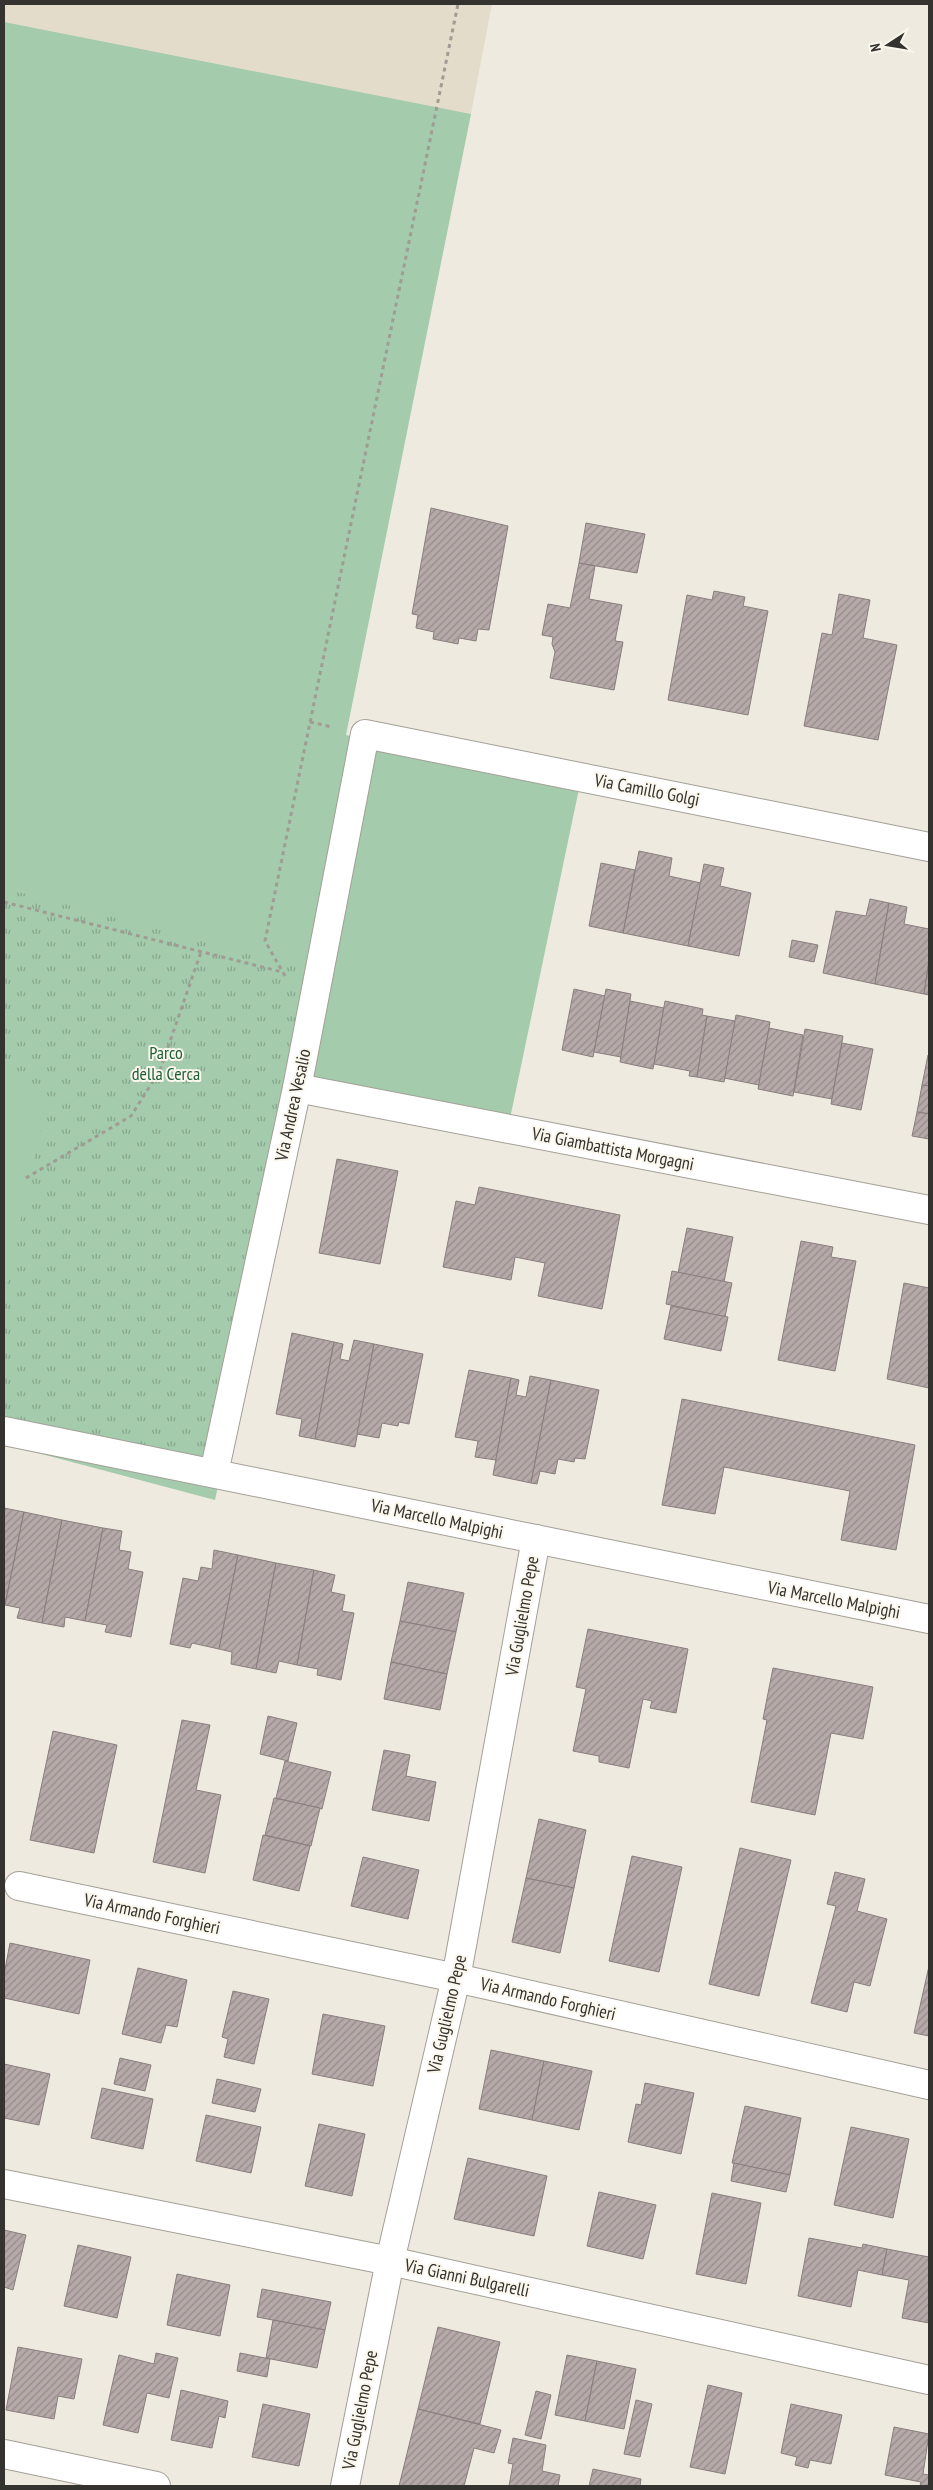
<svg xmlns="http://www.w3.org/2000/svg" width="933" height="2490" font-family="'PT Sans Narrow',sans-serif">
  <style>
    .built { fill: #e4dccb }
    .grass { fill: #a3cbac }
    .park { fill: url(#park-tufts) }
    .building { fill: url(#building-hatch); stroke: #897e7d }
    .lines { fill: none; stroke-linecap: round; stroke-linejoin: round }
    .street-casing { stroke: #a4a097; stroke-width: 30 }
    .path { stroke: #9f9c94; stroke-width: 3; stroke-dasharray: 4 4; stroke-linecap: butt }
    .street { stroke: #fff; stroke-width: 28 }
    .labels { text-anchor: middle; stroke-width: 4; stroke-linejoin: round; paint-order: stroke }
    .street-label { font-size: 18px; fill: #34332f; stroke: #fbf7ed }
    .park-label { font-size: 18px; fill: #1e6135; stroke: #fbf7ed }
  </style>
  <defs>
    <pattern id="park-tufts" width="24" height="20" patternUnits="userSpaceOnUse" patternTransform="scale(1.25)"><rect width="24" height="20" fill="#a3cbac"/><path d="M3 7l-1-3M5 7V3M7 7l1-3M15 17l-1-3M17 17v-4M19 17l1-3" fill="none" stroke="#86a58c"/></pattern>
    <pattern id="building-hatch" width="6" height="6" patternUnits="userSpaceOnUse" patternTransform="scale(1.25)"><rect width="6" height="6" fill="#b6aaa9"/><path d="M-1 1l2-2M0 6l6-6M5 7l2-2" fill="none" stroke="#958b8a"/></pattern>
  </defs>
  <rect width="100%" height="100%" fill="#eeeae0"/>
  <path class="built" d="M4 4H492L471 114 4 32Z"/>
  <path class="grass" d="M4 22 471 114 346 735 580 784 507 1133 302 1091 215 1500 4 1444Z"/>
  <path class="park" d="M4 888 316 971 210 1466 4 1425V1295L46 1105C36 1083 30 1075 4 1075Z"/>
  <g class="building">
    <path d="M431 508 508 526 489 630 478 629 476 641 459 638 458 644 433 639 434 632 416 628 418 615 412 614Z"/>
    <path d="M586 523 645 534 637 573 579 563Z"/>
    <path d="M579 563 595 566 589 599 622 605 615 641 623 642 614 690 550 678 555 652 552 644 553 637 542 635 548 604 570 608Z"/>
    <path d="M714 591 745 597 743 606 768 611 748 715 668 700 687 595 712 600Z"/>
    <path d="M839 594 870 600 863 638 897 645 878 740 804 726 822 633 832 635Z"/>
    <path d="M639 851 672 858 669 876 701 883 688 946 623 933Z"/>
    <path d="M601 863 635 870 623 933 589 926Z"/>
    <path d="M704 864 724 868 720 886 751 893 739 956 688 946Z"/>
    <path d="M870 899 889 903 875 984 823 973 836 911 866 916Z"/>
    <path d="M889 903 907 907 904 924 929 929V961L924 994 875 984Z"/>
    <path d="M792 940 818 945 814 962 789 957Z"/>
    <path d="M929 961V995L924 994Z"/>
    <path d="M574 989 605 996 593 1057 562 1050Z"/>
    <path d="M606 989 631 994 621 1057 594 1052Z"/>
    <path d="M630 1001 664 1008 653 1069 620 1062Z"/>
    <path d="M665 1001 703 1009 702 1015 707 1016 697 1077 689 1076 690 1071 654 1064Z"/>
    <path d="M736 1015 770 1022 759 1085 724 1078Z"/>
    <path d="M707 1016 735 1021 724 1082 697 1077Z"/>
    <path d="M769 1028 803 1035 793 1096 758 1089Z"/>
    <path d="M805 1029 843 1036 832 1099 794 1092Z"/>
    <path d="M842 1043 873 1049 861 1110 831 1104Z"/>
    <path d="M928 1055H929V1086L922 1085Z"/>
    <path d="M922 1085 929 1086V1114L917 1112Z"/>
    <path d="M917 1112 929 1114V1139L912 1136Z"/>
    <path d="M337 1159 398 1171 380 1264 319 1253Z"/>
    <path d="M479 1187 620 1215 602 1309 538 1296 545 1263 515 1257 511 1280 443 1267 456 1201 475 1205Z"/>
    <path d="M687 1228 733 1237 724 1282 678 1273Z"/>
    <path d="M801 1241 833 1247 831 1257 856 1261 835 1371 778 1360Z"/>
    <path d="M672 1271 732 1283 725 1317 666 1304Z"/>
    <path d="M904 1283 929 1288V1388L887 1379Z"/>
    <path d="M671 1306 728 1317 721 1351 664 1339Z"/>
    <path d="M292 1333 334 1342 315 1439 299 1436 302 1419 276 1414Z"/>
    <path d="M354 1340 374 1344 355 1447 315 1439 334 1342 343 1344 340 1359 349 1361Z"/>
    <path d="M374 1344 423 1354 409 1424 399 1422 398 1426 382 1423 379 1438 357 1434Z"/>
    <path d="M469 1370 511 1378 496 1460 475 1457 478 1441 455 1437Z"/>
    <path d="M530 1376 551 1380 531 1483 493 1475 511 1378 519 1380 516 1395 526 1397Z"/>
    <path d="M551 1380 599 1390 585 1459 575 1458 574 1462 558 1459 555 1474 540 1471 537 1484 531 1483Z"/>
    <path d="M682 1399 915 1445 896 1550 841 1540 850 1491 724 1467 715 1514 662 1505Z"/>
    <path d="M4 1508 24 1512 5 1605 4 1604Z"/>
    <path d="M24 1512 62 1520 42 1623 17 1618 20 1608 5 1605Z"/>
    <path d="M62 1520 103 1528 85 1621 65 1617 64 1627 42 1623Z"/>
    <path d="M103 1528 122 1531 119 1550 131 1552 128 1569 143 1572 131 1637 105 1632 107 1625 85 1621Z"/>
    <path d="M214 1550 238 1555 219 1649 192 1643 190 1648 170 1644 183 1578 198 1581 201 1567 212 1569Z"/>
    <path d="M238 1555 276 1563 256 1669 231 1664 232 1652 219 1649Z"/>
    <path d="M276 1563 314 1570 297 1665 279 1661 276 1673 256 1669Z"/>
    <path d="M314 1570 335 1575 331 1592 345 1595 342 1611 354 1613 341 1680 317 1675 318 1669 297 1665Z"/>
    <path d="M408 1582 464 1593 456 1632 400 1621Z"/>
    <path d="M400 1621 456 1632 447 1674 391 1662Z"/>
    <path d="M588 1629 688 1649 676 1713 650 1708 652 1701 643 1699 629 1768 599 1762V1756L573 1751 586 1689 576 1687Z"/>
    <path d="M391 1662 447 1674 440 1710 384 1699Z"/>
    <path d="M773 1668 873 1687 863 1739 831 1733 815 1815 751 1802 767 1720 763 1719Z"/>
    <path d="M268 1716 297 1723 288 1761 260 1754Z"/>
    <path d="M182 1720 210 1725 196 1790 221 1795 205 1873 153 1862Z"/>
    <path d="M53 1731 117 1745 94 1853 30 1840Z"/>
    <path d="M384 1750 410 1755 406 1776 436 1782 429 1821 372 1810Z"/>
    <path d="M285 1761 331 1772 322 1809 276 1798Z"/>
    <path d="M274 1798 320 1808 311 1846 265 1835Z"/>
    <path d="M539 1819 586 1830 574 1888 526 1878Z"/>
    <path d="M263 1835 310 1846 299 1891 253 1880Z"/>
    <path d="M740 1848 791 1860 759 1996 709 1984Z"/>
    <path d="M632 1856 682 1867 659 1972 609 1961Z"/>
    <path d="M363 1857 419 1870 408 1919 351 1906Z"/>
    <path d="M835 1872 865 1879 857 1911 887 1919 870 1986 854 1982 847 2012 811 2003 836 1906 827 1904Z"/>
    <path d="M526 1878 574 1888 560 1953 512 1942Z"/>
    <path d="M10 1943 90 1960 79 2014 4 1998V1975Z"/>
    <path d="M929 1966V2036L914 2033Z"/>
    <path d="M138 1968 187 1980 177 2027 166 2025 161 2043 122 2034Z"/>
    <path d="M233 1991 269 1999 254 2064 224 2057 228 2039 222 2037Z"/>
    <path d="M323 2014 385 2026 373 2086 312 2074Z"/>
    <path d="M491 2050 544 2061 532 2120 479 2109Z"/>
    <path d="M120 2058 151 2065 145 2091 114 2084Z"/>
    <path d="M544 2061 592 2071 579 2130 532 2120Z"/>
    <path d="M4 2064 50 2074 39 2125 4 2118Z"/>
    <path d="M217 2079 261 2089 255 2112 212 2103Z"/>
    <path d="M645 2083 694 2093 681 2154 628 2142 636 2104 641 2105Z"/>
    <path d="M102 2088 153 2099 143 2149 91 2138Z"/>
    <path d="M745 2106 801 2118 790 2175 732 2163Z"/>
    <path d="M206 2115 261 2127 251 2173 196 2161Z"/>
    <path d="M319 2124 365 2134 352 2196 305 2186Z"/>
    <path d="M851 2127 909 2139 893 2218 834 2205Z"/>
    <path d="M468 2158 547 2176 534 2236 454 2219Z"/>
    <path d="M734 2163 790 2175 786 2192 731 2181Z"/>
    <path d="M599 2192 656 2205 643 2259 587 2246Z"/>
    <path d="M712 2193 761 2203 746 2284 696 2274Z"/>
    <path d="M4 2230 26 2235 13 2290 4 2287Z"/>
    <path d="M809 2238 862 2248 863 2244 887 2249 882 2275 858 2270 851 2307 798 2296Z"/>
    <path d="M78 2245 131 2257 117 2318 64 2306Z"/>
    <path d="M887 2249 929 2257V2323L902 2318 909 2280 882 2275Z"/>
    <path d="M177 2274 230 2285 220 2336 167 2325Z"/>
    <path d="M262 2289 331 2302 325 2330 257 2317Z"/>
    <path d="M273 2320 325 2330 317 2368 266 2358Z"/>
    <path d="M438 2327 500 2342 480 2424 418 2409Z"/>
    <path d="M18 2347 82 2359 74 2399 58 2396 54 2419 6 2410Z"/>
    <path d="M156 2353 178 2358 169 2398 147 2393 138 2433 103 2425 119 2355 154 2364Z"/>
    <path d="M240 2353 270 2359 267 2377 237 2371Z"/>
    <path d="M567 2355 597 2361 585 2421 555 2415Z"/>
    <path d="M597 2361 636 2369 624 2429 585 2421Z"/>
    <path d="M708 2385 742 2393 725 2474 690 2467Z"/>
    <path d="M181 2390 228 2401 225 2418 219 2416 212 2448 171 2440Z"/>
    <path d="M536 2391 551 2395 541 2439 525 2435Z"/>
    <path d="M636 2400 652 2404 640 2457 624 2454Z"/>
    <path d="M263 2404 310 2414 299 2466 252 2457Z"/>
    <path d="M791 2404 842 2415 831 2464 810 2460 808 2468 795 2465 797 2457 781 2453Z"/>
    <path d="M418 2409 501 2430 494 2453 474 2448 464 2486H399Z"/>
    <path d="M894 2427 929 2434 923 2474 929 2475V2486H920L921 2482 885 2475Z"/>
    <path d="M513 2438 546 2445 542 2471 560 2475 558 2486H509L513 2464 508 2463Z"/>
    <path d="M593 2469 641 2479 640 2486H589Z"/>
  </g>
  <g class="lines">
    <defs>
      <g id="street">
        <path d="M297 1088 929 1210"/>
        <path d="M4 1431 929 1619"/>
        <path d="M214 1473 297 1088 365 734 929 847"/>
        <path d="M19 1886 456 1978 929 2085"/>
        <path d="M4 2184 390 2261 929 2380"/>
        <path d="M4 2454 156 2486"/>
        <path d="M345 2486 390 2261 456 1978 536 1539"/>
      </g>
    </defs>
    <use href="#street" class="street-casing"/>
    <g class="path">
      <path d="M310 722 332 727"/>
      <path d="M4 902 282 972"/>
      <path d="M285 976 265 941 458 4"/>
      <path d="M26 1178 131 1116 160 1070 201 952"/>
    </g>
    <use href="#street" class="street"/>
  </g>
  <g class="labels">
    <g class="street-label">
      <text transform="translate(647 790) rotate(11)" y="6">Via Camillo Golgi</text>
      <text transform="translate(293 1105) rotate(-78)" y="6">Via Andrea Vesalio</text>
      <text transform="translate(613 1149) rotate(11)" y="6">Via Giambattista Morgagni</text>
      <text transform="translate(437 1519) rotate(12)" y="6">Via Marcello Malpighi</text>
      <text transform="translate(834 1600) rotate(11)" y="6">Via Marcello Malpighi</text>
      <text transform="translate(522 1616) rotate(-80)" y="6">Via Guglielmo Pepe</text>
      <text transform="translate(152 1914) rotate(12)" y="6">Via Armando Forghieri</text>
      <text transform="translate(548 1999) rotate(13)" y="6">Via Armando Forghieri</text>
      <text transform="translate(447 2014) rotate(-77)" y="6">Via Guglielmo Pepe</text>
      <text transform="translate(467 2278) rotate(12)" y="6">Via Gianni Bulgarelli</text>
      <text transform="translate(360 2410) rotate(-79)" y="6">Via Guglielmo Pepe</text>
    </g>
    <g class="park-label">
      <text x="166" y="1059">Parco<tspan x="166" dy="21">della Cerca</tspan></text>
    </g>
  </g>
  <rect width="933" height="2490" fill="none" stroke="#34332f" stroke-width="10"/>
  <g transform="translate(888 45) rotate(258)" stroke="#fbf7ed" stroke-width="4" paint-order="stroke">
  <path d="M0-4L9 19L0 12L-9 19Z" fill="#34332f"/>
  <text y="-8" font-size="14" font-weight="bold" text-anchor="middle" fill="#34332f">N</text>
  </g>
</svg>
